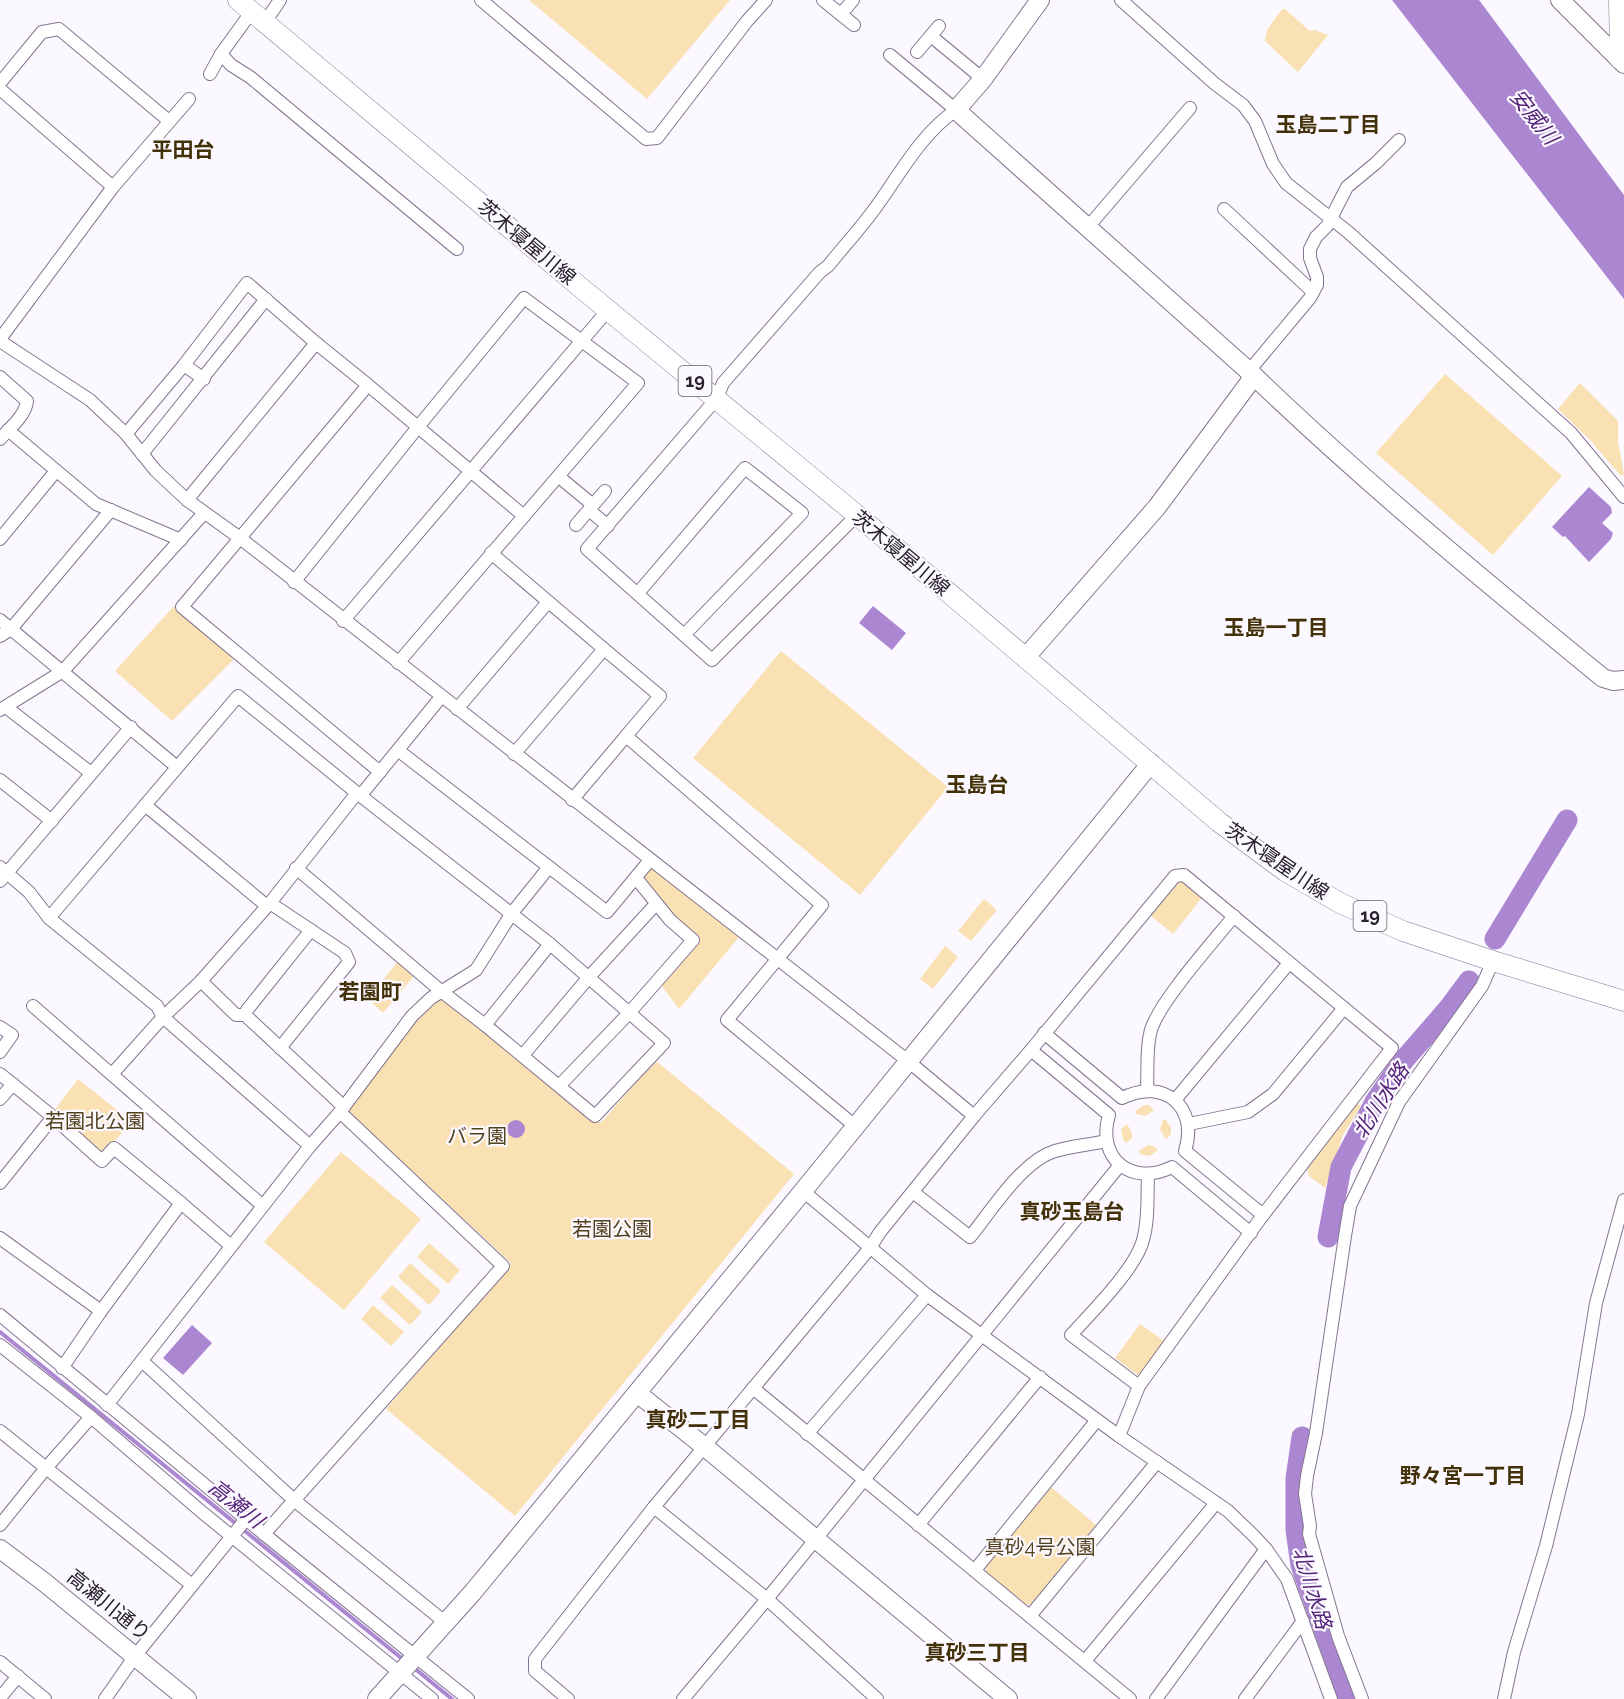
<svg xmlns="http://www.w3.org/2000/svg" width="1624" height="1699" font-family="Raleway,'Noto Sans JP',sans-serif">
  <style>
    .green { fill: #fae1b3 }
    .water { fill: #ac87d1 }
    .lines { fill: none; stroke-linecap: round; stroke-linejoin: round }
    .stream { stroke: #ac87d1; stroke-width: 4 }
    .river { stroke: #ac87d1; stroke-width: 21 }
    .street-casing { stroke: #837591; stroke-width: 14 }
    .secondary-casing { stroke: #837591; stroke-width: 20 }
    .primary-casing { stroke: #837591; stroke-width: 21 }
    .street { stroke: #fff; stroke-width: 12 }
    .secondary { stroke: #fff; stroke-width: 18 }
    .primary { stroke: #fff; stroke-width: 20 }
    .labels { text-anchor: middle; stroke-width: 4.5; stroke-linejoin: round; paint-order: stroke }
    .shield { fill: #fbf8ff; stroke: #66626b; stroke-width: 1.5 }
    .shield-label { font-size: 18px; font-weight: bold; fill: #26212c }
    .street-label { font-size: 20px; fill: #26212c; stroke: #fbf8ff }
    .park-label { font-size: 20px; fill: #53421e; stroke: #fbf8ff }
    .water-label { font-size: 21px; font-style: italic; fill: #532279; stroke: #fbf8ff }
    .neighbourhood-label { font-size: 21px; font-weight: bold; fill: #433109; stroke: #fbf8ff }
  </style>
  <rect width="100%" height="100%" fill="#fbf8ff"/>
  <g class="green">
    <path d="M529 0H730L647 99Z"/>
    <path d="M1282 9H1285L1310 31 1315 30 1328 35 1298 72 1265 41 1267 30Z"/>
    <path d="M1445 374 1562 476 1493 555 1376 453Z"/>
    <path d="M1580 383 1618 421V442L1624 474 1621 476 1590 440 1558 409Z"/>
    <path d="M174 606 235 658 172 721 115 671Z"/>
    <path d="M781 651 948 787 860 895 693 758Z"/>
    <path d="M650 866 739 937 679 1009 661 985 699 939 672 914 641 878Z"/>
    <path d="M1185 880 1204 895 1173 934 1150 915 1178 882Z"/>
    <path d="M984 899 997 910 971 941 958 931Z"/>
    <path d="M945 946 958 957 933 989 920 979Z"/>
    <path d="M397 962 414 976 383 1013 370 1001 382 987 380 984Z"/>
    <path d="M441 997 601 1123 655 1060 794 1174 515 1516 386 1409 511 1263 346 1110 414 1019Z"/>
    <path d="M78 1079 122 1114 121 1115 131 1123C124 1131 107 1151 97 1153L53 1112Z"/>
    <path d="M1357 1103 1361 1106 1343 1135 1325 1188 1309 1176 1307 1168Z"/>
    <path d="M1144 1105H1149L1154 1110 1146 1116 1136 1114 1135 1111Z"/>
    <path d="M1163 1120H1166L1171 1128V1134L1166 1139 1160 1130Z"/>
    <path d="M1127 1124 1132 1133V1138L1126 1143 1123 1139 1121 1129Z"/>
    <path d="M1148 1145 1153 1146 1158 1150 1150 1156 1140 1154 1139 1151Z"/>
    <path d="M341 1152 421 1219 344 1310 264 1242Z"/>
    <path d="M429 1243 460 1270 448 1284 417 1257Z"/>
    <path d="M410 1263 441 1291 429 1305 398 1277Z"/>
    <path d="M392 1285 422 1312 410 1325 380 1298Z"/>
    <path d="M373 1305 404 1332 391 1346 361 1319Z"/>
    <path d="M1140 1324 1167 1343 1146 1374 1138 1375 1115 1358Z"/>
    <path d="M1051 1487 1096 1525 1032 1604 1024 1605 986 1573V1566Z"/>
  </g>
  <g class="water">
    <path d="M1392 0H1479L1624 195V299Z"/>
    <path d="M1589 487 1611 507 1612 513 1602 523 1613 533 1611 539 1589 562 1565 536 1563 537 1552 527Z"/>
    <path d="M873 606 906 633 892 650 859 623Z"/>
    <circle cx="516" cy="1129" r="9"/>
    <path d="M192 1325 212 1343 183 1375 163 1358Z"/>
  </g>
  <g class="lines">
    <g class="stream">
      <path d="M0 1332 405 1661"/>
      <path d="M413 1667 452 1699"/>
    </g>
    <g class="river">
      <path d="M1495 939 1567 820"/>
      <path d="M1328 1237 1341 1167 1375 1102 1403 1061 1449 1008 1469 981"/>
      <path d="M1302 1437 1296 1478V1530L1301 1565 1349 1699"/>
    </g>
    <defs>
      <g id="street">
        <path d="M481 0 646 139 657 138 747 21 766 0"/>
        <path d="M823 0 854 25"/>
        <path d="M1121 0 1214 83 1243 105 1255 121 1273 164 1286 183 1348 232 1571 433 1624 497"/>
        <path d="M841 14 853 0"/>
        <path d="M265 22 280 0"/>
        <path d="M931 36 983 79"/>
        <path d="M917 52 939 26"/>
        <path d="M221 54 231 65 250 77 457 249"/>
        <path d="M210 74 221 54 252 11"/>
        <path d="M0 83 42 32 59 29 169 121"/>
        <path d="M0 89 113 187"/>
        <path d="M1224 209 1313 292"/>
        <path d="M1088 227 1190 108"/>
        <path d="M0 339 113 187 189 99"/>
        <path d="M0 341 90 400 126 434 156 471 187 500 240 538 368 385 316 343 247 283 184 365 126 434"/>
        <path d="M184 365 204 379"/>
        <path d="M1252 374 1254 365 1310 298 1317 285V277L1310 258V249L1316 237 1327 226 1347 187 1376 163 1399 140"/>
        <path d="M0 377 27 401C26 415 9 429 0 439"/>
        <path d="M368 385 524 516 398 663"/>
        <path d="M8 430 96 504 181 540"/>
        <path d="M142 454 266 299"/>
        <path d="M564 481 593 505"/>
        <path d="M187 500 316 343"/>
        <path d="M589 510 608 526"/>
        <path d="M857 515 712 660 587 549 717 398 723 383 820 272 828 266C844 246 861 228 876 207 900 174 921 134 956 110L890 55"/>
        <path d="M576 525 605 491"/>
        <path d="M0 539 56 471"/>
        <path d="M491 553 604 649"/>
        <path d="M294 582 418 427 524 298 638 383 524 516"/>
        <path d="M638 593 745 468 802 513 684 635"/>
        <path d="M0 620 177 767"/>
        <path d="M343 621 608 310"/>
        <path d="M0 636 11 629 111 510"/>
        <path d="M6 707 91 773"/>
        <path d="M457 709 548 602"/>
        <path d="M0 710 63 671 204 513"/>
        <path d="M399 751 549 867"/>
        <path d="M514 754 604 649 660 696 626 736 822 905 727 1020 855 1126"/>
        <path d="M380 772 182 607 240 538 908 1061 974 1116"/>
        <path d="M0 780 52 821"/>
        <path d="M361 795 441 697"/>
        <path d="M572 800 626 736"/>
        <path d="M145 805 267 906"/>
        <path d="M0 867 29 892 49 918 157 1006 163 1017 310 1146"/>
        <path d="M0 881 131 727"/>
        <path d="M270 903 345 953 349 962 280 1048"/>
        <path d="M49 918 238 696 357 793"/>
        <path d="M311 930 247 1010 245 1015 344 1107"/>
        <path d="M201 981 236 1015H245"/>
        <path d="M33 1006 263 1206"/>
        <path d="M485 1025 550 944"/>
        <path d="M0 1027 12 1035 0 1052"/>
        <path d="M1044 1033 1122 1098C1164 1077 1199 1107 1185 1151L1263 1215"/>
        <path d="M1031 1050 1109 1115C1096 1159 1132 1187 1172 1167L1251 1233"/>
        <path d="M523 1055 589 977 656 904"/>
        <path d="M113 1073 163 1017 201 981 270 903 357 793 550 944 664 1043 595 1116 485 1025 441 991 296 868"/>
        <path d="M0 1074 53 1117 102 1161 114 1148 181 1203 101 1311 62 1368"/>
        <path d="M560 1085 630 1012 693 940 670 920 636 878"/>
        <path d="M1147 1090C1148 1072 1146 1052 1150 1034 1155 1006 1214 941 1234 916"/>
        <path d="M0 1099 13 1084"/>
        <path d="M1175 1100 1289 963"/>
        <path d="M1189 1124 1248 1112 1273 1094 1344 1008"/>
        <path d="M0 1183 53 1117"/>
        <path d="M803 1191 927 1295 1119 1436 1228 1511 1254 1536 1266 1549 1287 1579 1331 1699"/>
        <path d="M913 1192 970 1237C992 1210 1022 1161 1055 1151 1071 1146 1089 1145 1106 1141"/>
        <path d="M181 1203 231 1246"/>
        <path d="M0 1238 101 1311"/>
        <path d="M0 1315 264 1534 468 1699"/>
        <path d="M0 1345 91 1417 203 1513 432 1699"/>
        <path d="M142 1361 294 1500 446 1623"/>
        <path d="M1139 1386 1071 1335C1092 1312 1136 1268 1143 1240 1149 1219 1147 1196 1148 1175"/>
        <path d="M753 1388 1130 1699"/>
        <path d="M107 1405 310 1146 340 1112 412 1016 431 998 476 970 512 913 549 867 607 912 650 860"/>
        <path d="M0 1431 192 1585"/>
        <path d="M807 1434 927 1295"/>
        <path d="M654 1507 767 1599 877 1699"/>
        <path d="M0 1525 46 1468 91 1417"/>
        <path d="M918 1525 1040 1377"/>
        <path d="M264 1534 503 1266 340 1112"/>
        <path d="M975 1570 1097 1420"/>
        <path d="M1030 1616 1157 1462"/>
        <path d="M1085 1661 1216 1503"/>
        <path d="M0 1662 45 1699"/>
        <path d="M0 1698 18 1676"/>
        <path d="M105 1699 135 1656 246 1519"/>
        <path d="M568 1699 535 1671V1659L654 1507 870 1248 880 1232 974 1116 1031 1050 1175 876 1184 875 1392 1048 1263 1215 1139 1386 1119 1436"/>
        <path d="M683 1699 767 1599 1120 1165"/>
        <path d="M1156 1699 1266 1549"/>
        <path d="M1245 1699 1303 1621"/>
        <path d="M1362 1699 1338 1636 1309 1534 1310 1526 1305 1494 1307 1476 1316 1433 1345 1236 1350 1206 1399 1102 1482 986 1493 961"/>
        <path d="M1504 1699 1514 1652 1546 1546 1578 1414 1596 1303 1624 1200"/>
      </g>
      <g id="secondary">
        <path d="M1040 0 983 79 956 110 1252 374C1363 481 1483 580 1603 678L1613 681 1624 680"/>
        <path d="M1560 0 1624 64"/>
        <path d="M1025 658 1157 507 1249 383 1252 374"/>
        <path d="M637 1393 705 1447 1008 1699"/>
        <path d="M0 1549 44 1582 187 1699"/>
        <path d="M377 1699 473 1592 803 1191 1151 763"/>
      </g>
      <g id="primary">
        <path d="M238 0 580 287 857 515 1219 822 1285 871 1340 903 1403 931 1493 961 1624 1001"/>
        <path d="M1619 0 1620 59"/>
      </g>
    </defs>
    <use href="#street" class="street-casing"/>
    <use href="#secondary" class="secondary-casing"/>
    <use href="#primary" class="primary-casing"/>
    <use href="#street" class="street"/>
    <use href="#secondary" class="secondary"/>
    <use href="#primary" class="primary"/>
  </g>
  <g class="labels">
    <g class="shield">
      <rect x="678.5" y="366" width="33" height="30" rx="4.5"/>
      <rect x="1353.5" y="901" width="33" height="30" rx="4.5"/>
    </g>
    <g class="shield-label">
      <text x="695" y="387">19</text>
      <text x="1370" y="922">19</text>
    </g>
    <g class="street-label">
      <text transform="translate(527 242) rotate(40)" y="7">茨木寝屋川線</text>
      <text transform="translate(901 553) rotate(40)" y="7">茨木寝屋川線</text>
      <text transform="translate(1277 861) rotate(34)" y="7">茨木寝屋川線</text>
      <text transform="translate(109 1605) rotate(39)" y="7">高瀬川通り</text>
    </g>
    <g class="park-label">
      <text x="95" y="1128">若園北公園</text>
      <text x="477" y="1143">バラ園</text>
      <text x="612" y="1236">若園公園</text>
      <text x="1040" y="1554">真砂4号公園</text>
    </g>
    <g class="water-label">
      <text transform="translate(1534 117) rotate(52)" y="7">安威川</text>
      <text transform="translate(1381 1101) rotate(-57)" y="7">北川水路</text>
      <text transform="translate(236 1504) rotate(39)" y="7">高瀬川</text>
      <text transform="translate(1312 1588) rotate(73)" y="7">北川水路</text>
    </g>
    <g class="neighbourhood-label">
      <text x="1328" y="132">玉島二丁目</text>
      <text x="183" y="157">平田台</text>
      <text x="1276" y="635">玉島一丁目</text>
      <text x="977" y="792">玉島台</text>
      <text x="370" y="999">若園町</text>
      <text x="1072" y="1219">真砂玉島台</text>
      <text x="698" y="1427">真砂二丁目</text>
      <text x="1463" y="1483">野々宮一丁目</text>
      <text x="977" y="1660">真砂三丁目</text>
    </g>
  </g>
</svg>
